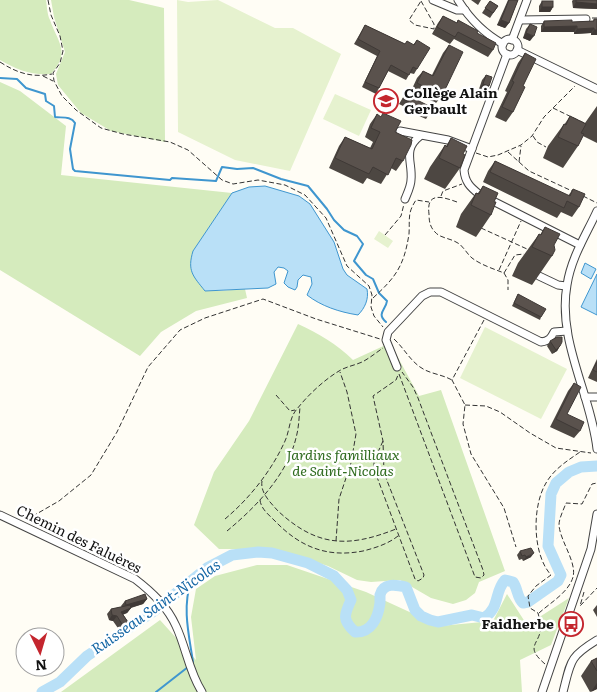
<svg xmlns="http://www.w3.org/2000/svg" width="597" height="692" font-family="Literata,serif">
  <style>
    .green { fill: #d5ebbd }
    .pitch { fill: #e6f2cf }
    .water { fill: #b9e0f7; stroke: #3f96cf }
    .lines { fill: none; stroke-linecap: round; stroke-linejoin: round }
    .stream { stroke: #3f96cf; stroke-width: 2 }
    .river { stroke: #b9e0f7; stroke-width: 11 }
    .minor-casing { stroke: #444; stroke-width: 9 }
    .path { stroke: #333; stroke-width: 1; stroke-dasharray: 5 2.5; stroke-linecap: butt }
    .minor { stroke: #fff; stroke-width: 7 }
    .wall { fill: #4d4742 }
    .shaded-wall { fill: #3f3936 }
    .building { fill: #5a524d; stroke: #3f3936 }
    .labels { text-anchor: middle; stroke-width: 5; stroke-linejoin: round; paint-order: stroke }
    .poi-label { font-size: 14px; font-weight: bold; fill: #111; stroke: #fff; text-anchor: start }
    .park-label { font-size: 14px; font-style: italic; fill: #2f6b1f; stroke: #fff }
    .street-label { font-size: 14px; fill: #111; stroke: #fff }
    .water-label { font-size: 15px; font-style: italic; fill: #1768a6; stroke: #fff }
  </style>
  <rect width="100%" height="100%" fill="#fffdf5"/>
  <g class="green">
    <path d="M0 0H46C47 6 47 14 50 20 58 43 71 52 51 74 29 75 18 70 0 60Z"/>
    <path d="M51 0H129L164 8 165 142 111 131 81 113 58 85 56 74 65 52 54 17Z"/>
    <path d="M0 82 20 91 66 126 61 175 232 193 193 251 218 291 245 289 247 298 196 311 161 332 140 356 0 270Z"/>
    <path d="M298 324C318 333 337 344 353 360L390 343 419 396 441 390 505 571 479 582 475 593 466 600 453 604 431 598 400 580 371 582 357 580 328 566 276 549H219L194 525 214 472 249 421Z"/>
    <path d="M257 565H287L366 592 440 626 493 621 507 594 527 625 569 598 551 645 520 660 522 692H61L160 620 196 660 191 617 196 589 215 576Z"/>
  </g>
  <g class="pitch">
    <path d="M177 0 188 2 218 0 275 28H293L341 54 290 171 235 160 178 132Z"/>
    <path d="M335 94 371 110 359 136 323 119Z"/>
    <path d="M379 231 393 241 388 248 374 239Z"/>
    <path d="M485 327 567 369 541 419 460 378Z"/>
  </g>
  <g class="water">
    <path d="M265 186 299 196 310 204 334 242 343 269 347 275 367 289C369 299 365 308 358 315 339 312 321 306 307 295L312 284 311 277 303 275 298 280 297 287 295 290 288 287 284 283 288 271 284 268 278 267 274 272 276 284 268 288 205 291C193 276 187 271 193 251L232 193 249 187Z"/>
    <path d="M585 263 596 269 591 279 581 273Z"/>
    <path d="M597 274V315L581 307Z"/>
  </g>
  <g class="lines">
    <g class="stream">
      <path d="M0 78 17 79 26 88 45 94 46 101 54 106 55 117C62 118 71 116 75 123L70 149 73 169 75 171 170 180 172 178 216 181 222 167 237 169 253 168 281 179 308 186 327 209 334 220 344 230 357 236 363 244 354 261 366 275 373 279 379 293 387 301C386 310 376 313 386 322"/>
      <path d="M191 581C182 608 189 635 193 662L191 664"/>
      <path d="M156 692 188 667"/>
    </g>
    <path class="river" d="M42 692 60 682 87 656 154 611 207 568 232 555 258 552 272 553 308 563 334 576 347 590 351 600C344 615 342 620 355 632 371 633 378 618 380 603 380 600 380 598 380 595 383 582 397 585 406 587L415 610 421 616 430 620 438 622 472 615 484 618C500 608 494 592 505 580L513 582C518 589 517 598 523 603L528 602 558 581 561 575 548 546 551 494 556 483 569 472 581 467 597 466"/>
    <defs>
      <g id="minor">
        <path d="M433 0 457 10H465"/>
        <path d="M458 0C469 18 485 34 503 44"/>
        <path d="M520 20 586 19"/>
        <circle cx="510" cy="47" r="8"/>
        <path d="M512 40 527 0"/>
        <path d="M517 50 597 89"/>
        <path d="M507 54 464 170C465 182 470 187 479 194L580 245"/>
        <path d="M400 131 448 140 472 149"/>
        <path d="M405 199C407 194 411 186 411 180 413 162 402 150 420 136"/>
        <path d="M597 211C586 235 571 258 567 285 557 341 591 394 597 449"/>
        <path d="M539 276 558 285 566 286"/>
        <path d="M397 367 386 340 388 332 422 296 430 292H441L541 342C549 341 551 338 554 332L567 331"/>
        <path d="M585 397H597"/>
        <path d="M0 515 135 579C152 592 167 606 176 626 186 647 189 672 202 692"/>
        <path d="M542 692 591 549 597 514"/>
        <path d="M563 692C571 661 569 657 597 640"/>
      </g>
    </defs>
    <use href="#minor" class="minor-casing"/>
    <g class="path">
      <path d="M48 0 51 15 60 36 63 51 60 63 53 73 54 81 62 96 76 110 101 128 123 134 170 142 188 150 222 180 233 184 258 180 285 185 305 195 326 218 347 266 369 286 372 295 371 307 374 316 383 327"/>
      <path d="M421 1 434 24V29L415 25 409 20 421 1 422 0"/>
      <path d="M592 18H597"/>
      <path d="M0 62C17 73 32 78 52 74"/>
      <path d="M43 76 53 81"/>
      <path d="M553 108 584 123"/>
      <path d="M533 136 537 142 546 147"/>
      <path d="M508 152 529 171 572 191"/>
      <path d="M476 153 488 157 498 155 521 145 532 136 544 117 575 86"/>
      <path d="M519 162 521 146"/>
      <path d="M441 196 443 191 462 184"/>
      <path d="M583 196 597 203"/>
      <path d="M457 202C443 197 426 191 429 214 429 221 430 227 435 232 440 238 449 238 456 242 463 245 466 253 472 258 481 265 494 269 504 273L508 280V290"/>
      <path d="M481 228 527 249"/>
      <path d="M385 235 401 216 404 204"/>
      <path d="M499 270 521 221"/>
      <path d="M504 273 515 255 524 254"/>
      <path d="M373 298C396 277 404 266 409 234 410 218 407 214 416 200L429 202"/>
      <path d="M484 320 452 380 465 405 463 424 471 454 504 508 516 547"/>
      <path d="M394 339C405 349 411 363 425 370 433 374 443 375 452 380"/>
      <path d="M399 374 475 577 481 578 484 575 483 570 418 398 413 387 402 372"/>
      <path d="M276 395 290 411 295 410"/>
      <path d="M465 405 486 406 500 412 530 433 556 448 591 453"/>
      <path d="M383 441 374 461V469L415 579 418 581 423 578 424 575 384 473 383 441 373 396 396 380 398 375"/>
      <path d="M262 481C260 493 271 503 278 511 317 547 348 548 396 529"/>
      <path d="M260 500C261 509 269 515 275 521 300 547 327 558 363 551 375 548 388 544 398 536"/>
      <path d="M225 519C250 498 272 470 285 441 290 430 289 418 297 409 308 395 324 380 339 371 347 366 357 365 364 361 371 357 377 352 383 348"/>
      <path d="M26 520 59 501 91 475 117 432 148 367 180 330 205 318 263 299 316 319 380 339"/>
      <path d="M227 531C256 507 287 475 296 438 299 427 299 417 300 407"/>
      <path d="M336 541 339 499 351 463 356 434 347 392 340 372"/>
      <path d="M584 592 580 606 597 588"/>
      <path d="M539 613C550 603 569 592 573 577 577 562 560 541 559 525 559 518 564 509 566 503L582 504 592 484 597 483"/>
      <path d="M545 664C523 645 541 645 541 625 540 621 539 617 538 613L530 608 528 596 536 586 551 575C532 554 532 506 546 483 554 469 567 461 580 452"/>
    </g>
    <use href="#minor" class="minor"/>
  </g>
  <g class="wall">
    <path d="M471 0H481L478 5Z"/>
    <path d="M508 0H518L509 23 505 28 497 25Z"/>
    <path d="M573 0H597V9L573 8 572 1Z"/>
    <path d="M490 1 498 6 490 18 482 13Z"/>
    <path d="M542 1 553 7 550 12H539V6Z"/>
    <path d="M443 16 457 23 458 20 477 33 493 50 488 57 454 39 450 44 432 34 438 23Z"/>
    <path d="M594 19 597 35H591V33L574 34V32H541V26L544 21 572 22 593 21Z"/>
    <path d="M530 24V41L523 38 526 29Z"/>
    <path d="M365 25 405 44 413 45 417 40V69L414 74 410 73 406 80 388 71 379 88 376 94 362 87 377 56 354 44Z"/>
    <path d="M449 45 442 96 436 103 411 91 417 78 423 71 432 75 443 53Z"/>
    <path d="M525 53 523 86 513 112 506 122 495 117 507 92 505 91 518 63Z"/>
    <path d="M486 75 489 86 485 91 479 89 482 80Z"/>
    <path d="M405 94 429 114 426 119 408 111 409 109 399 104Z"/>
    <path d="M597 106V143L583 136 578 146 563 168 543 158 548 146 564 124V125L570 116 585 123Z"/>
    <path d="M377 114 395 132 403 161 396 171 391 168 381 184 367 178 363 184 329 168 339 146 345 137 370 148 373 142 365 137 370 124Z"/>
    <path d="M451 138 463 154 460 168 445 189 424 179 430 167 445 145 446 146Z"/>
    <path d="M495 161 568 196 573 189 579 207 572 217 561 212 557 218 483 182 488 171Z"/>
    <path d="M483 186 494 202 491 215 476 237 456 227 461 214 476 193H478Z"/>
    <path d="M545 227 554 245 552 256 532 285 512 276 518 263 539 234 540 235Z"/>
    <path d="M518 294 541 317 540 320 512 306Z"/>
    <path d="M550 341 560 346 557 351 552 354 547 346Z"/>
    <path d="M597 359V382L588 378Z"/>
    <path d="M574 383 567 414 580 431 574 438 550 427 568 391Z"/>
    <path d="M520 551 531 557 523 561 522 559 519 560 517 555Z"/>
    <path d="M147 599 143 604 131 608 127 613 123 614 128 622 125 627 120 631 113 621 109 620 107 614 111 609 122 607 121 606 125 601Z"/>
    <path d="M597 605V617L593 610Z"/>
    <path d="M597 658V689L590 692 581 676 591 661Z"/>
  </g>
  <g class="shaded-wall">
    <path d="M576 2 597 4V9L573 8Z"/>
    <path d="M542 7H553L550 12H539Z"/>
    <path d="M501 20 509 23 505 28 497 25Z"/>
    <path d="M577 26 574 32H541L544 27Z"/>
    <path d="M594 28 591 33 574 34 577 29Z"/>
    <path d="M594 30H597V35H591Z"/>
    <path d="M526 33 534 36 530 41 523 38Z"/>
    <path d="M483 84 489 86 485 91 479 89Z"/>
    <path d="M560 346 557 351 552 354Z"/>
    <path d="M534 553 531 557 523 561 526 557Z"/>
    <path d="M147 599 143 604 122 610 126 605Z"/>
    <path d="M131 608 127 613 118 617 121 612Z"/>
    <path d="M112 615 117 616 113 621 109 620Z"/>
    <path d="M128 622 125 627 120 631 123 626Z"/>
    <path d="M597 683V689L591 692Z"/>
  </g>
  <g class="building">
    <path d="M509 0H518L509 23 501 20Z"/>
    <path d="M576 0H597V4L576 2Z"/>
    <path d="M490 1 498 6 493 13 485 8Z"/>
    <rect x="542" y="1" width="11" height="6"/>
    <path d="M443 16 457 23 458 20 478 31 477 33 496 43 493 50 458 32 455 37 437 27Z"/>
    <path d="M594 19H597V30H594V28L577 29V26L544 27V21L572 20V22L594 21Z"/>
    <path d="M530 24 537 27 534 36 526 33Z"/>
    <path d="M365 25 405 44 407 41 414 45 417 40 430 48 417 69 413 67 409 75 391 65 379 88 365 82 380 51 358 39Z"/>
    <path d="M449 45 463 52 442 96 417 83 423 71 433 76Z"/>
    <path d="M525 53 536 59 523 86 525 87 513 112 502 107 514 82 512 81Z"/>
    <path d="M486 75 492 77 489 86 483 84Z"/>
    <path d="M405 94 433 108 429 114 412 106 413 104 403 99Z"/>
    <path d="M383 113 401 121 395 132 412 140 411 145 403 161 396 158 388 175 373 167 369 174 335 158 345 137 372 149 380 132 371 128 377 114 381 117Z"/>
    <path d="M570 116 586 124 581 133 584 134 578 146 558 137 564 124 566 125Z"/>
    <path d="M451 138 467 146 463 154 465 155 460 168 439 158 445 145 447 147Z"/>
    <path d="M495 161 570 196 573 189 585 194 579 207 567 201 564 208 490 172Z"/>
    <path d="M483 186 498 193 494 202H496L491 215 471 205 476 193 479 194Z"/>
    <path d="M545 227 560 234 554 245 555 250 552 256 532 247 539 234 541 235Z"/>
    <path d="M518 294 546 309 541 317 514 303Z"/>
    <path d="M557 337H562V342L560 346 556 350 550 341Z"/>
    <path d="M597 362V372L593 370Z"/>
    <path d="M574 383 581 387 567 414 584 422 580 431 556 419Z"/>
    <path d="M531 548 534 553 526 557 525 555 522 556 520 551Z"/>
    <path d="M145 594 147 599 126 605 125 601Z"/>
    <path d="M130 605 131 608 121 612 128 622 123 626 117 616 112 615 111 609Z"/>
    <path d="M597 658V671L591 661Z"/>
  </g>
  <defs>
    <symbol id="school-ring" viewBox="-11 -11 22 22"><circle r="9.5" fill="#fff" stroke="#c4262e" stroke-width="1.5"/><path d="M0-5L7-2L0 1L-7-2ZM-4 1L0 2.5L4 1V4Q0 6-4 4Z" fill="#c4262e"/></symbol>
    <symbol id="bus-ring" viewBox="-11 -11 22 22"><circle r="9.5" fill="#fff" stroke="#c4262e" stroke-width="1.5"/><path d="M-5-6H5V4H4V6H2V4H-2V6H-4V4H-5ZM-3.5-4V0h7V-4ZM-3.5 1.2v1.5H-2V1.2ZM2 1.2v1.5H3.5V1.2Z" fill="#c4262e"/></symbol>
  </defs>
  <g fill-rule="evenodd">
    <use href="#school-ring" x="372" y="87" width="28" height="28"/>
    <use href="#bus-ring" x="557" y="610" width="28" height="28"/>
  </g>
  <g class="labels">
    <g class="poi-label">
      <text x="404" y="98">Collège Alain<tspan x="404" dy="16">Gerbault</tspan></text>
      <text x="554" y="629" text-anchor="end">Faidherbe</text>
    </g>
    <g class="park-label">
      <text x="343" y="460">Jardins familliaux<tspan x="343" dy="16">de Saint-Nicolas</tspan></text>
    </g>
    <g class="street-label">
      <text transform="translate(79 539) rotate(26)" y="5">Chemin des Faluères</text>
    </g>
    <g class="water-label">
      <text transform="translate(156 607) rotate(-35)" y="5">Ruisseau Saint-Nicolas</text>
    </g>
  </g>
  <g transform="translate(40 652) rotate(175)"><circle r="24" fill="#ffffff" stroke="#a0a0a0"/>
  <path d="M0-4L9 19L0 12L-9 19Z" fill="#c4262e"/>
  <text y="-8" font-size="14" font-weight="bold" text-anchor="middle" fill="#111111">N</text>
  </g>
</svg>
